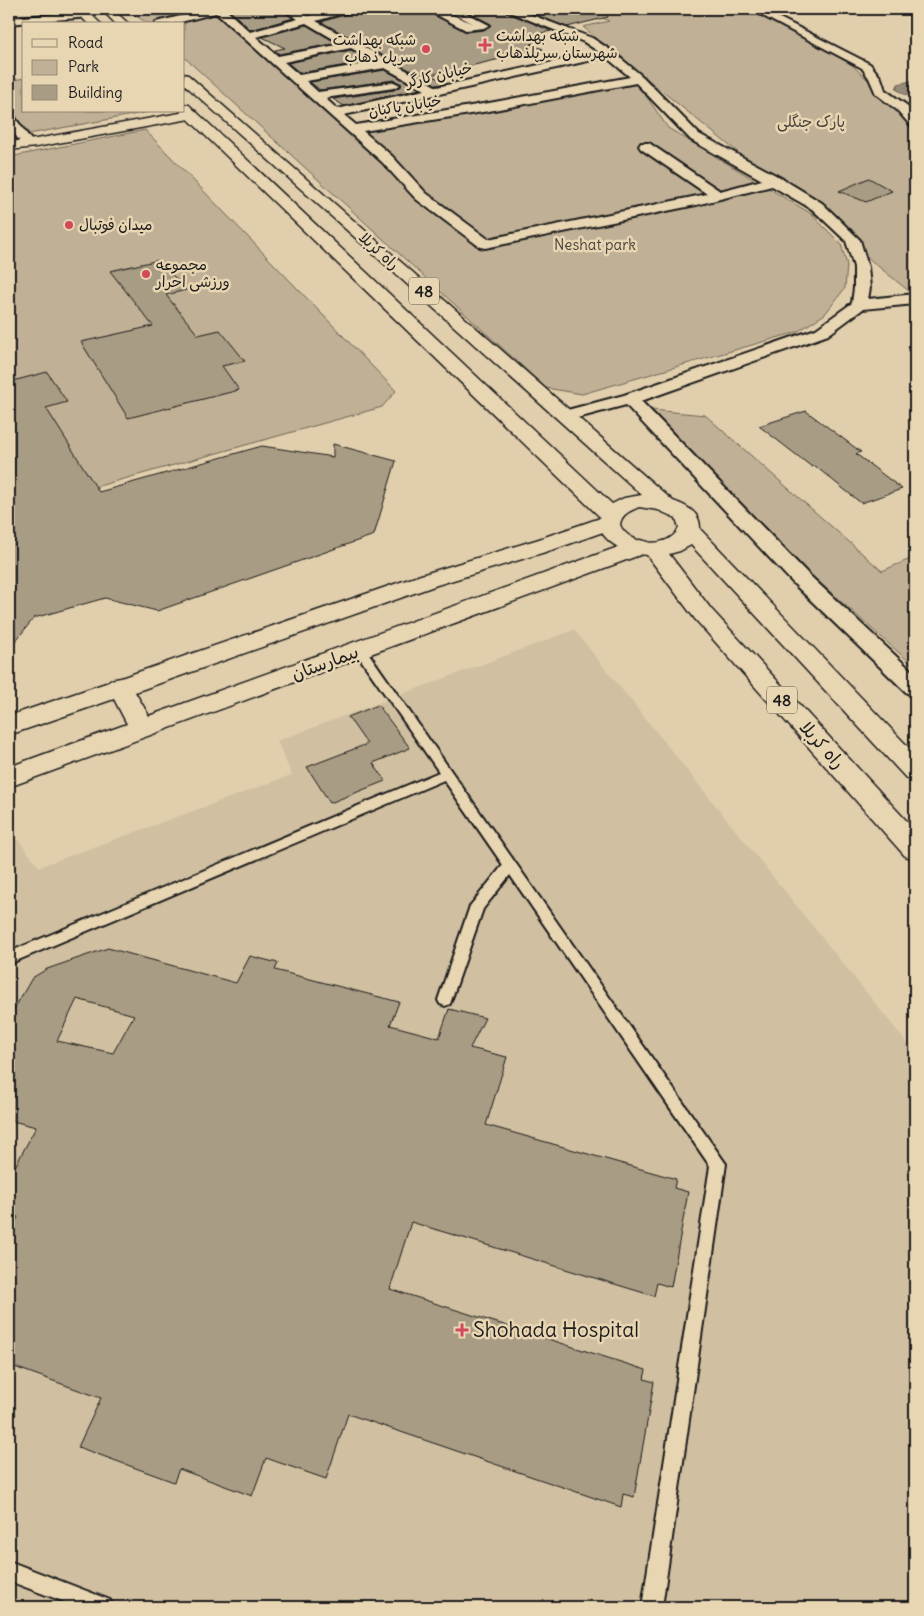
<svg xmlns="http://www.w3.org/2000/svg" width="924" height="1616" font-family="Delius,'Playpen Sans Arabic',sans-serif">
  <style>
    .built { fill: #d0bfa0 }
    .green { fill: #c0b095; stroke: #6e6658 }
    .water { fill: #958a74; stroke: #655e51 }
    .building { fill: #a99c84; stroke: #1c1c1c; fill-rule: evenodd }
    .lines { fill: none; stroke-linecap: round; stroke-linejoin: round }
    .service-casing { stroke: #1c1c1c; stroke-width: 4 }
    .minor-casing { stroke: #1c1c1c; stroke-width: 4 }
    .tertiary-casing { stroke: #1c1c1c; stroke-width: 3 }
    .secondary-casing { stroke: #1c1c1c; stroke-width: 3 }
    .primary-casing { stroke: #1c1c1c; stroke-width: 3 }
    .service { fill: #e8d5b2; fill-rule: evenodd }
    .minor { fill: #e8d5b2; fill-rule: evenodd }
    .tertiary { fill: #e8d5b2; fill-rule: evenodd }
    .secondary { fill: #e8d5b2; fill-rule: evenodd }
    .primary { fill: #e8d5b2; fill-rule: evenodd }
    .poi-dot { fill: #d1495b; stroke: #e8d5b2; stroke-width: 2 }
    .labels { text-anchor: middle; stroke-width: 5; stroke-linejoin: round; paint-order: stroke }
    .far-poi-label { font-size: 15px; fill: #1c1c1c; stroke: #e8d5b2; text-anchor: start }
    .far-street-label { font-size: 15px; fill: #1c1c1c; stroke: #e8d5b2 }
    .far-park-label { font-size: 15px; fill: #45413a; stroke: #e8d5b2 }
    .shield { fill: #e8d5b2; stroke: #595449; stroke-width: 1 }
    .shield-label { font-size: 16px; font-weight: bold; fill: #1c1c1c }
    .street-label { font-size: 18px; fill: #1c1c1c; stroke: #e8d5b2 }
    .near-poi-label { font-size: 21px; fill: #1c1c1c; stroke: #e8d5b2; text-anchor: start }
  </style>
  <rect width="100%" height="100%" fill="#e0ceac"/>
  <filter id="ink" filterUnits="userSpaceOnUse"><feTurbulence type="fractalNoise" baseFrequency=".02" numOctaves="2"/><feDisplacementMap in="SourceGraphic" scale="10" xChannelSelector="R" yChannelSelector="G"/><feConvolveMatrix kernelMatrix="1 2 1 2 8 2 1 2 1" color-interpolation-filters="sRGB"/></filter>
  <g filter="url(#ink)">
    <path class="built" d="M574 630 915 1053V1607H9V843L18 840 39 867 292 775 277 741Z"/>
    <g class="green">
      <path d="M125 9H205L149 24Z"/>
      <path d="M583 9H752L771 16 852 65 915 124V296L583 27 609 21Z"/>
      <path d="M213 13 349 132 494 110 638 84 668 128 810 213 841 244 847 265 845 288 825 314 797 332 582 394 546 388 184 57V24H171Z"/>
      <path d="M24 78V111H154L29 134 9 109V81Z"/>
      <path d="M145 130 396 391 382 407 9 511V157Z"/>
      <path d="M652 410 705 415 882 571 915 557V667L809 573Z"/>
    </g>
    <path class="water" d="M915 80V97L904 94 896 89 898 84Z"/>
    <g class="building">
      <path d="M228 9H280L293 18 251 30Z"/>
      <path d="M353 9H423L466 32 484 30 491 24 462 9H500L551 31 532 35 544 40 530 44 543 49 431 75 446 83 437 85 321 22 351 13Z"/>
      <path d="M521 9H607L608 17 567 27Z"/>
      <path d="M306 25 337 43 279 54 275 50 285 48 262 37Z"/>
      <path d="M351 50 370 61 300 73 288 63Z"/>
      <path d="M385 70 420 89 344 106 333 99 394 90 402 84 394 80 320 90 310 82Z"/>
      <path d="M869 178 892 191 866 202 839 191Z"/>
      <path d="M159 260 186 290 166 295 198 335 220 330 245 361 222 366 239 390 128 418 81 342 153 326 110 271Z"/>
      <path d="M47 372 67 402 46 408 99 492 262 446 333 457V444L396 461 374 535 157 611 105 598 34 618 9 649V382Z"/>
      <path d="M806 411 861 452 856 454 902 489 861 503 815 466 812 467 759 426Z"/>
      <path d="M378 705 410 748 373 763 385 781 330 803 307 767 367 744 348 717Z"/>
      <path d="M108 948 236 983 250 956 278 963 275 970 399 1002 390 1025 439 1038 449 1009 485 1018 470 1048 507 1057 486 1125 676 1179 674 1188 688 1192 671 1287 657 1283 654 1296 411 1222 390 1289 646 1370 644 1379 654 1382 634 1497 623 1494 621 1507 348 1414 326 1479 266 1458 252 1496 179 1469 174 1482 78 1447 101 1398 9 1365V1235L18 1217 9 1214V1178L36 1127 9 1120V1018L32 978 47 969ZM77 999 134 1015 113 1053 57 1041Z"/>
    </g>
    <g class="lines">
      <defs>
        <g id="service">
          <path d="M361 647 365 648 726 1164 662 1607H642L710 1166 510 875 483 909 450 1004 445 1006 440 1004 438 1000 470 906 503 865 444 780 9 964V952L439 772 357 654 355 651Z"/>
          <path d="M9 1561 110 1600 113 1607H78L9 1581Z"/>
        </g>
        <g id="minor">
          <path d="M209 9H225L250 32 298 19 282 9H294L308 16 336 9H351L350 11 316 21 437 87 599 52 584 42 502 9H516L592 38 612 51 643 77 699 134 781 178 822 203 860 240 868 267 870 288 868 299 915 294V304L863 309 828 335 641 401 808 574 915 674V695L907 693 794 584 626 405 566 421 560 420 557 416 560 412 624 395 816 329 852 303 854 288V267L846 241 812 209 772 186 696 205 485 248 480 247 416 199 382 162 216 13 173 24H155L156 22ZM306 23 342 44 278 56 256 37ZM351 48 376 62 299 75 284 62ZM606 57 630 77 489 103 356 125 344 115ZM385 68 425 90 337 109 325 98 394 88 400 85 394 82 318 92 306 81ZM636 83 691 140 762 180 720 191 649 143H641L639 146 641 149 707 194 488 239 426 193 392 156 363 131 489 111Z"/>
          <path d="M425 9H438L474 24 445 9H458L489 25 484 28 466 30Z"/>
          <path d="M750 9H762L870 64 881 78 885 90 905 104 915 116V127L911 126 897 110 876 94 869 78 862 68Z"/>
          <path d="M85 12 90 15 89 17 9 24V18Z"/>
          <path d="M9 114 13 115 31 140 33 143 31 146H23L9 126Z"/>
        </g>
        <path id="tertiary" d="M188 108 195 112 189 119 184 120 36 147 9 150V142L36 139 180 113Z"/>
        <path id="secondary" d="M609 515 617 517 620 522 617 527 555 549 437 585 135 692 149 716 632 542 640 540 648 542 651 547 648 552 9 787V767L127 724 114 699 9 735V716L109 682 110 680 121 678 421 575 539 539Z"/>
        <g id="primary">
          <path d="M74 9H85L101 24H88Z"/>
          <path d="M101 9H112L129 24H116Z"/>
          <path d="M184 74 188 75 673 501C687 506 701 513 700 529L915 754V781L906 778 691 545 680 551 669 554 711 609 915 830V859L905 856 695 619 647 555C626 553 606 545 598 525L600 517 180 111H184V104L189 105 612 504 624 498 642 495 184 84ZM639 507 658 510 676 518 679 528C669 550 629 546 620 525 621 514 630 511 639 507Z"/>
        </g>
      </defs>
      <use href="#service" class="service-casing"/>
      <use href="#minor" class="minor-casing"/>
      <use href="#tertiary" class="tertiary-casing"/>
      <use href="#secondary" class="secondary-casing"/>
      <use href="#primary" class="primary-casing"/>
      <use href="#service" class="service"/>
      <use href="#minor" class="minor"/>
      <use href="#tertiary" class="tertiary"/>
      <use href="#secondary" class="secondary"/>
      <use href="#primary" class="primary"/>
    </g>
  </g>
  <g class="poi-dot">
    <path d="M482.5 37.5h5v5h5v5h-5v5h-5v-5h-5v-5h5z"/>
    <circle cx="426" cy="49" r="5"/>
    <circle cx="69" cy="225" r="5"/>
    <circle cx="146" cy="274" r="5"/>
    <path d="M459.5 1322.5h5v5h5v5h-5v5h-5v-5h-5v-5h5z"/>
  </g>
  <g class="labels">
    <g class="far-poi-label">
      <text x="496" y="41">شبکه بهداشت<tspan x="496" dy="17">شهرستان سرپلذهاب</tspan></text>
      <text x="416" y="45" text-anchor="end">شبکه بهداشت<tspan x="416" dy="17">سرپل ذهاب</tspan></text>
      <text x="79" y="230">میدان فوتبال</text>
      <text x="156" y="270">مجموعه<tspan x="156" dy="17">ورزشی احرار</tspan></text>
    </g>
    <g class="far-street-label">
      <text transform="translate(439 75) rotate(-13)" y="5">خیابان کارگر</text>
      <text transform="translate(405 106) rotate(-9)" y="5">خیابان پاکبان</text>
      <text transform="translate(379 251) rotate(42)" y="5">راه کربلا</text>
    </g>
    <g class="far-park-label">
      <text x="811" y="127">پارک جنگلی</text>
      <text x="595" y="250">Neshat park</text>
    </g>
    <g class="shield">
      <rect x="409" y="277.5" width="30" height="27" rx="4"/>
      <rect x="767" y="686.5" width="30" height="27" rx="4"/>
    </g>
    <g class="shield-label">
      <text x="424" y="297">48</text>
      <text x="782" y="706">48</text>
    </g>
    <g class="street-label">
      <text transform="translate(325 663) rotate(-20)" y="6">بیمارستان</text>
      <text transform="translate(822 745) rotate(48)" y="6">راه کربلا</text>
    </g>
    <g class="near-poi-label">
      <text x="473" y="1337">Shohada Hospital</text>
    </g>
  </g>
  <rect width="924" height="1616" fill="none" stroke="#e8d5b2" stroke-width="30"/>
  <rect x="15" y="15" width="894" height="1586" fill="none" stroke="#1c1c1c" stroke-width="2" filter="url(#ink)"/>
  <rect x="22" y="22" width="162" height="90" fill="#e8d5b2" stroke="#968b76"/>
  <rect x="32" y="39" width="25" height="8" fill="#e8d5b2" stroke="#968b76"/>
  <text x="68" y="48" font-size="15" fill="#1c1c1c">Road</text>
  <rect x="32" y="60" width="25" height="15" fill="#c0b095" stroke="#968b76"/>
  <text x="68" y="72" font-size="15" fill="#1c1c1c">Park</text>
  <rect x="32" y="85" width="25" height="15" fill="#a99c84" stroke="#968b76"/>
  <text x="68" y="98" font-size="15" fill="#1c1c1c">Building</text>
</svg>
